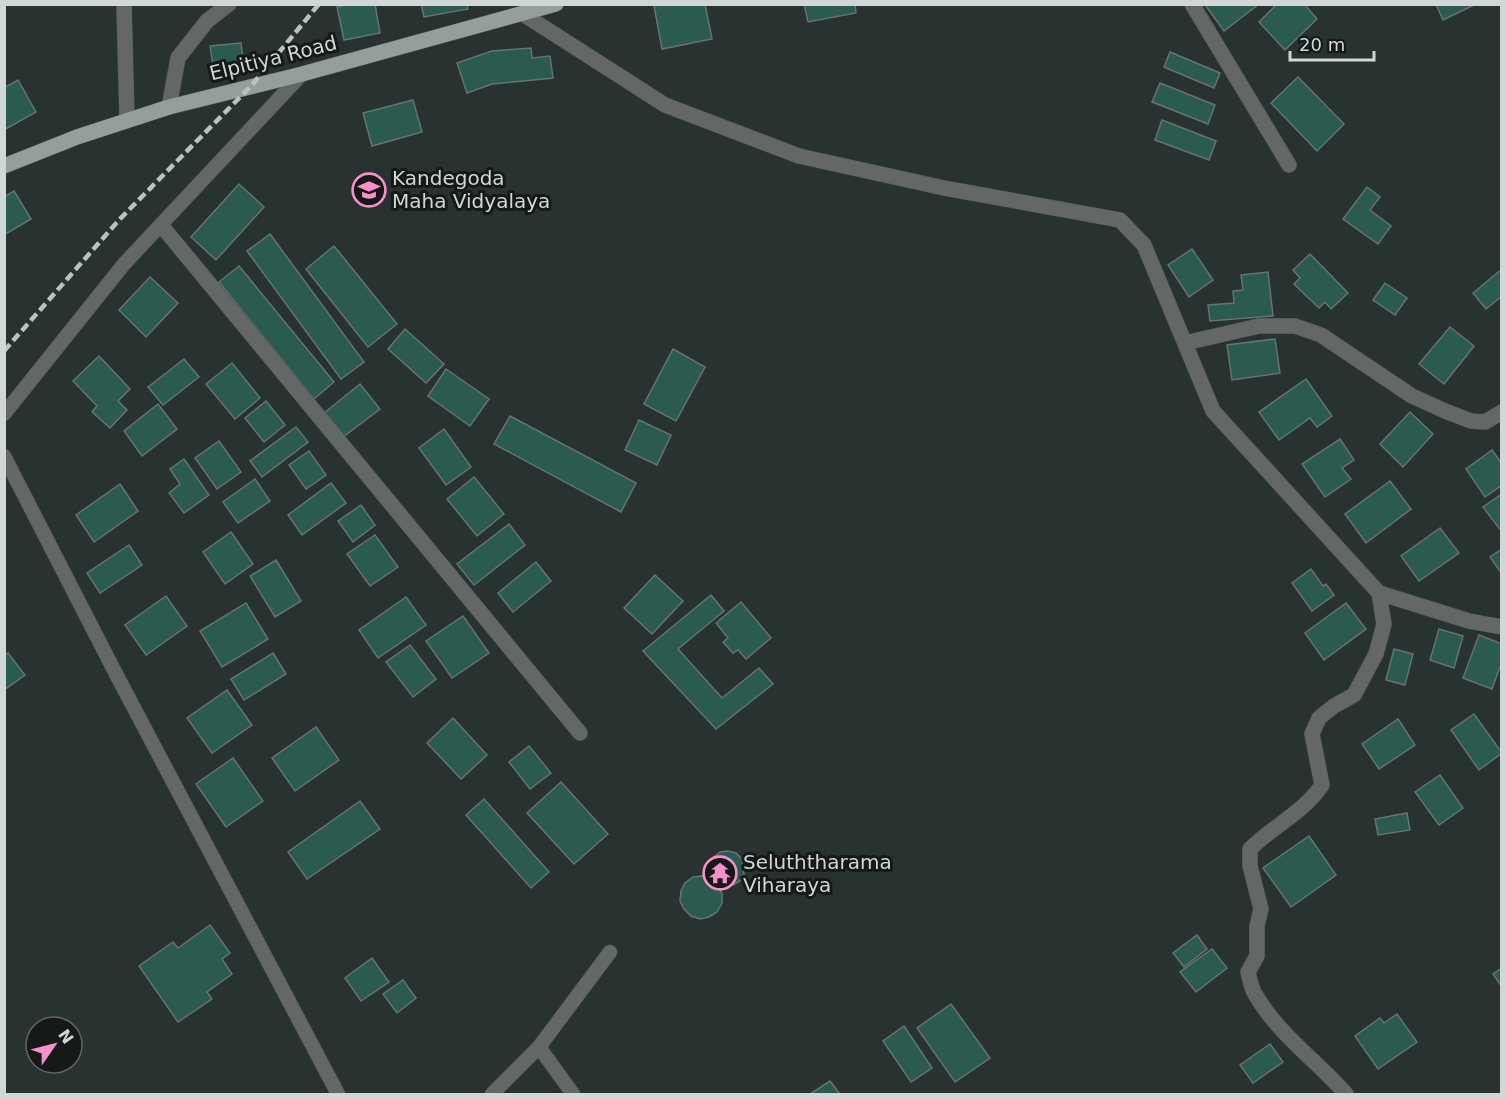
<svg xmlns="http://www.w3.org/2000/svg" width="1506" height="1099" font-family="'DejaVu Sans',sans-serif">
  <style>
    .building { fill: #2b5a51; stroke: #667370; stroke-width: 1.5 }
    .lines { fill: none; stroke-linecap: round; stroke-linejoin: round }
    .service-casing { stroke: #46514f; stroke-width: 15 }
    .minor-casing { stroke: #46514f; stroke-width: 16 }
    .primary-casing { stroke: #46514f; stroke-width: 16 }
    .service { stroke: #636867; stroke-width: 14 }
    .minor { stroke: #636867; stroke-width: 15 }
    .primary { stroke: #949f9c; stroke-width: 15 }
    .rail { stroke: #bbc3c2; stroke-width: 4.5; stroke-dasharray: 9 4.5; stroke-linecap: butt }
    .labels { text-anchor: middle; stroke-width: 6; stroke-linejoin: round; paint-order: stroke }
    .street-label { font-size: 20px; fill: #d0d7d6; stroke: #151a19 }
    .poi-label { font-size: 20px; fill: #d0d7d6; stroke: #151a19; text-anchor: start }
  </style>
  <rect width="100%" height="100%" fill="#283331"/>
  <g class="building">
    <path d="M350 4H375L380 33 344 40 337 7Z"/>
    <path d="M421 4H467L468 9 424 17Z"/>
    <path d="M663 4H705L712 39 662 49 654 6Z"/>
    <path d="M804 4H855L856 13 808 22Z"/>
    <path d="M1208 4H1259L1224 31 1206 6Z"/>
    <path d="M1277 4H1304L1317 19 1285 50 1259 22Z"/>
    <path d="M1436 4H1476L1443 20Z"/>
    <path d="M241 43 243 61 213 65 210 46Z"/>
    <path d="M531 48 532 58 550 56 553 78 492 84 467 93 457 63 492 51Z"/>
    <path d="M1170 52 1220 73 1214 88 1164 67Z"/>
    <path d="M1298 77 1344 124 1317 151 1271 103Z"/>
    <path d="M18 80 36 112 4 130V88Z"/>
    <path d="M1160 83 1215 105 1208 124 1152 102Z"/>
    <path d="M413 100 422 132 372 146 363 113Z"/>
    <path d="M1162 120 1216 141 1209 160 1155 140Z"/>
    <path d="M239 184 264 207 216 260 191 237Z"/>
    <path d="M1367 187 1380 197 1370 210 1391 226 1378 244 1343 219Z"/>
    <path d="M14 191 31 219 4 235V197Z"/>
    <path d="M270 234 364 362 341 379 247 251Z"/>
    <path d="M334 246 397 324 368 347 306 269Z"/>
    <path d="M1192 249 1213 280 1189 297 1168 265Z"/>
    <path d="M1310 254 1348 293 1331 309 1325 302 1319 308 1294 284 1300 278 1293 270Z"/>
    <path d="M239 266 334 382 314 399 219 282Z"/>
    <path d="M1502 269V296L1486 309 1473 293Z"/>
    <path d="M1268 272 1273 316 1210 321 1208 305 1234 303 1233 291 1243 290 1241 275Z"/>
    <path d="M150 277 178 303 146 337 119 310Z"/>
    <path d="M1385 283 1407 298 1395 315 1373 300Z"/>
    <path d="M1450 327 1474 346 1444 384 1419 364Z"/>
    <path d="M405 329 444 364 426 383 388 349Z"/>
    <path d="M1275 339 1280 373 1232 380 1227 345Z"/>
    <path d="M673 349 705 367 676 421 644 404Z"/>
    <path d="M99 356 130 389 118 401 127 410 110 428 92 412 97 406 73 381Z"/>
    <path d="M184 359 199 377 163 405 148 387Z"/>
    <path d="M232 363 260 398 235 419 206 384Z"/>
    <path d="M446 369 489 399 470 426 428 396Z"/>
    <path d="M1306 379 1332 416 1317 427 1310 418 1279 440 1259 412Z"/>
    <path d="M360 384 380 409 343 437 324 413Z"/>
    <path d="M266 401 285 425 264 442 245 418Z"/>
    <path d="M158 404 177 429 142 456 124 431Z"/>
    <path d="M1410 412 1433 434 1403 467 1380 444Z"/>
    <path d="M510 416 636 483 621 512 494 444Z"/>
    <path d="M639 420 671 435 657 465 625 450Z"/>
    <path d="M296 427 308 442 262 477 250 461Z"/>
    <path d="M444 429 471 467 446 485 419 448Z"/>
    <path d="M1340 439 1354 460 1342 468 1351 479 1325 497 1302 464Z"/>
    <path d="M219 441 241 472 217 489 195 458Z"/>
    <path d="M1492 450 1502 464V485L1485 497 1466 469Z"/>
    <path d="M309 451 326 475 306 489 289 465Z"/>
    <path d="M184 459 209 495 184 513 169 493 180 484 170 469Z"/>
    <path d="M474 477 504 514 477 536 447 499Z"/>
    <path d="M255 479 270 501 238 523 223 502Z"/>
    <path d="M1390 481 1411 509 1366 543 1345 514Z"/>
    <path d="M331 483 346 503 302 535 288 515Z"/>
    <path d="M120 484 138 511 94 542 76 515Z"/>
    <path d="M1502 494V532L1483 507Z"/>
    <path d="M361 505 375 525 353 542 338 521Z"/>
    <path d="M509 524 525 545 474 585 457 564Z"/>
    <path d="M1440 528 1459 553 1419 581 1401 556Z"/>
    <path d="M231 532 253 564 225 584 203 552Z"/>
    <path d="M375 535 398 567 370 586 347 554Z"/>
    <path d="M129 545 142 565 100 593 87 573Z"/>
    <path d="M1502 549V574L1490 557Z"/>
    <path d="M276 560 301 601 275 617 250 576Z"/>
    <path d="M536 562 551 581 513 612 498 593Z"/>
    <path d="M1311 569 1323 586 1326 584 1334 595 1312 611 1292 583Z"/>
    <path d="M655 575 683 601 652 634 624 608Z"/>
    <path d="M711 595 724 611 678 649 722 698 759 668 773 684 716 729 643 651Z"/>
    <path d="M166 596 187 626 146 655 125 625Z"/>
    <path d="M406 597 426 625 378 658 359 630Z"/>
    <path d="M741 602 771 638 746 659 738 650 733 653 723 642 728 638 716 623Z"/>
    <path d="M246 603 268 639 222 667 200 631Z"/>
    <path d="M1346 603 1366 629 1324 660 1305 633Z"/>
    <path d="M463 616 489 653 452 678 426 641Z"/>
    <path d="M1439 629 1463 636 1454 668 1430 660Z"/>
    <path d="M1479 635 1502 644V661L1492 689 1463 678Z"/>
    <path d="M410 645 436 679 413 697 386 662Z"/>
    <path d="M1394 649 1413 654 1405 685 1386 680Z"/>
    <path d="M8 653 25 675 4 690V655Z"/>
    <path d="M273 653 286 674 244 700 231 679Z"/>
    <path d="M227 690 252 725 212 753 187 718Z"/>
    <path d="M1474 714 1502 753 1479 770 1451 730Z"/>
    <path d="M453 718 487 755 461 779 427 743Z"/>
    <path d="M1398 719 1415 745 1379 769 1362 744Z"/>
    <path d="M316 727 339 760 295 791 272 758Z"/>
    <path d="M529 746 551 773 530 789 509 762Z"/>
    <path d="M233 758 263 801 226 827 196 784Z"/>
    <path d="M1440 775 1463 808 1439 825 1415 792Z"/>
    <path d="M561 782 608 834 574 864 527 813Z"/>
    <path d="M484 799 549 872 531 888 466 815Z"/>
    <path d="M360 801 380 829 307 879 288 852Z"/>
    <path d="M1407 813 1410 830 1378 835 1375 819Z"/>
    <path d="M1309 836 1336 875 1291 907 1263 868Z"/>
    <path d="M728 851 736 853 742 859 744 874 740 881 733 885 726 887 718 885 722 894V903L717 912 709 917 700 919 691 916 684 909 680 901 681 891 685 883 693 877 702 876 712 879 709 871 710 864 714 857 720 852Z"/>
    <path d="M210 925 230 953 222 959 232 974 207 992 212 999 178 1022 139 966 173 942 178 948Z"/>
    <path d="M1197 935 1207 949 1184 967 1173 953Z"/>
    <path d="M1212 949 1227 968 1196 992 1180 972Z"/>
    <path d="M372 958 389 982 361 1001 345 978Z"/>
    <path d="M1502 968V987L1493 974Z"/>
    <path d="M403 980 416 998 397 1013 383 994Z"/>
    <path d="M951 1004 990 1058 955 1082 917 1028Z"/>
    <path d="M1397 1014 1417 1042 1378 1069 1355 1036 1380 1018 1384 1023Z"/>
    <path d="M904 1026 932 1068 911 1082 883 1041Z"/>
    <path d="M1270 1044 1283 1062 1253 1083 1240 1065Z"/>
    <path d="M830 1081 840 1094H810Z"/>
  </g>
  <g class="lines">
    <defs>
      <g id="service">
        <path d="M4 414 124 264 302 74"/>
        <path d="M4 456 116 674 338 1094"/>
        <path d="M539 1047 573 1094"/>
        <path d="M492 1094 539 1047 610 952"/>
      </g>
      <g id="minor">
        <path d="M124 4 127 120"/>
        <path d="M1192 4 1289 165"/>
        <path d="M523 14 665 105 799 156 944 188 1120 220 1144 245 1213 411 1379 593 1469 621 1502 627"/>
        <path d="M169 107 178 58 207 21 229 4"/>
        <path d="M161 225 580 733"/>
        <path d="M1185 343 1259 326H1295L1321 335 1412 396 1445 411 1471 421 1485 422 1502 412"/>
        <path d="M1346 1094C1317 1061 1278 1034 1255 994 1251 988 1250 979 1248 972L1257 956V926L1261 909 1250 866V849C1273 826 1303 813 1322 785L1312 734 1319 718 1334 706 1354 695 1376 654 1384 624 1379 593"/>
      </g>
      <path id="primary" d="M4 166 77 137 169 107 302 74 556 4"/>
    </defs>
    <use href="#service" class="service-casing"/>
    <use href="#minor" class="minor-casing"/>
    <use href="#primary" class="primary-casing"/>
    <use href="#service" class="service"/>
    <use href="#minor" class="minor"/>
    <use href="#primary" class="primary"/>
    <path class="rail" d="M4 351 119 220 252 85 319 4"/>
  </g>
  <defs>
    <symbol id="school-ring" viewBox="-11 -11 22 22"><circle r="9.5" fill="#151a19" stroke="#f890cb" stroke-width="1.5"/><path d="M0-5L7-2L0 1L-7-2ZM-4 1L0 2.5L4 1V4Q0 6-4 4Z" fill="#f890cb"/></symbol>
    <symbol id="temple-ring" viewBox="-11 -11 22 22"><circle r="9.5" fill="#151a19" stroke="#f890cb" stroke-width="1.5"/><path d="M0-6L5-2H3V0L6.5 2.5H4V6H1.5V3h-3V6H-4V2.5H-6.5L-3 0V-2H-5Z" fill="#f890cb"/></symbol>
  </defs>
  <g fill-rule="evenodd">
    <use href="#school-ring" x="350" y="171" width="38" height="38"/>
    <use href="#temple-ring" x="701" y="854" width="38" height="38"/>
  </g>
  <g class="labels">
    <g class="street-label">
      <text transform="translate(273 58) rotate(-14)" y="7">Elpitiya Road</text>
    </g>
    <g class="poi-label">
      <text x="392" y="185">Kandegoda<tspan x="392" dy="23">Maha Vidyalaya</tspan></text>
      <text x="743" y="869">Seluththarama<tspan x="743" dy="23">Viharaya</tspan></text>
    </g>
  </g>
  <rect width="1506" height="1099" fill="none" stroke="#d0d7d6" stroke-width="12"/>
  <g transform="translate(54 1045) rotate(55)"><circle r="28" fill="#151a19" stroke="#606665" stroke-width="1.5"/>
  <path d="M0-4.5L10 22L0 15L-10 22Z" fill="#f890cb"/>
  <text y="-9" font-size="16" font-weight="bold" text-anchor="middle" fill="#d0d7d6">N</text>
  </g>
  <path d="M1290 51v9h84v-9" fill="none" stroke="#d0d7d6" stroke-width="3"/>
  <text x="1299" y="51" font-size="18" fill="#d0d7d6" stroke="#151a19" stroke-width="4.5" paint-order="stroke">20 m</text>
</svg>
